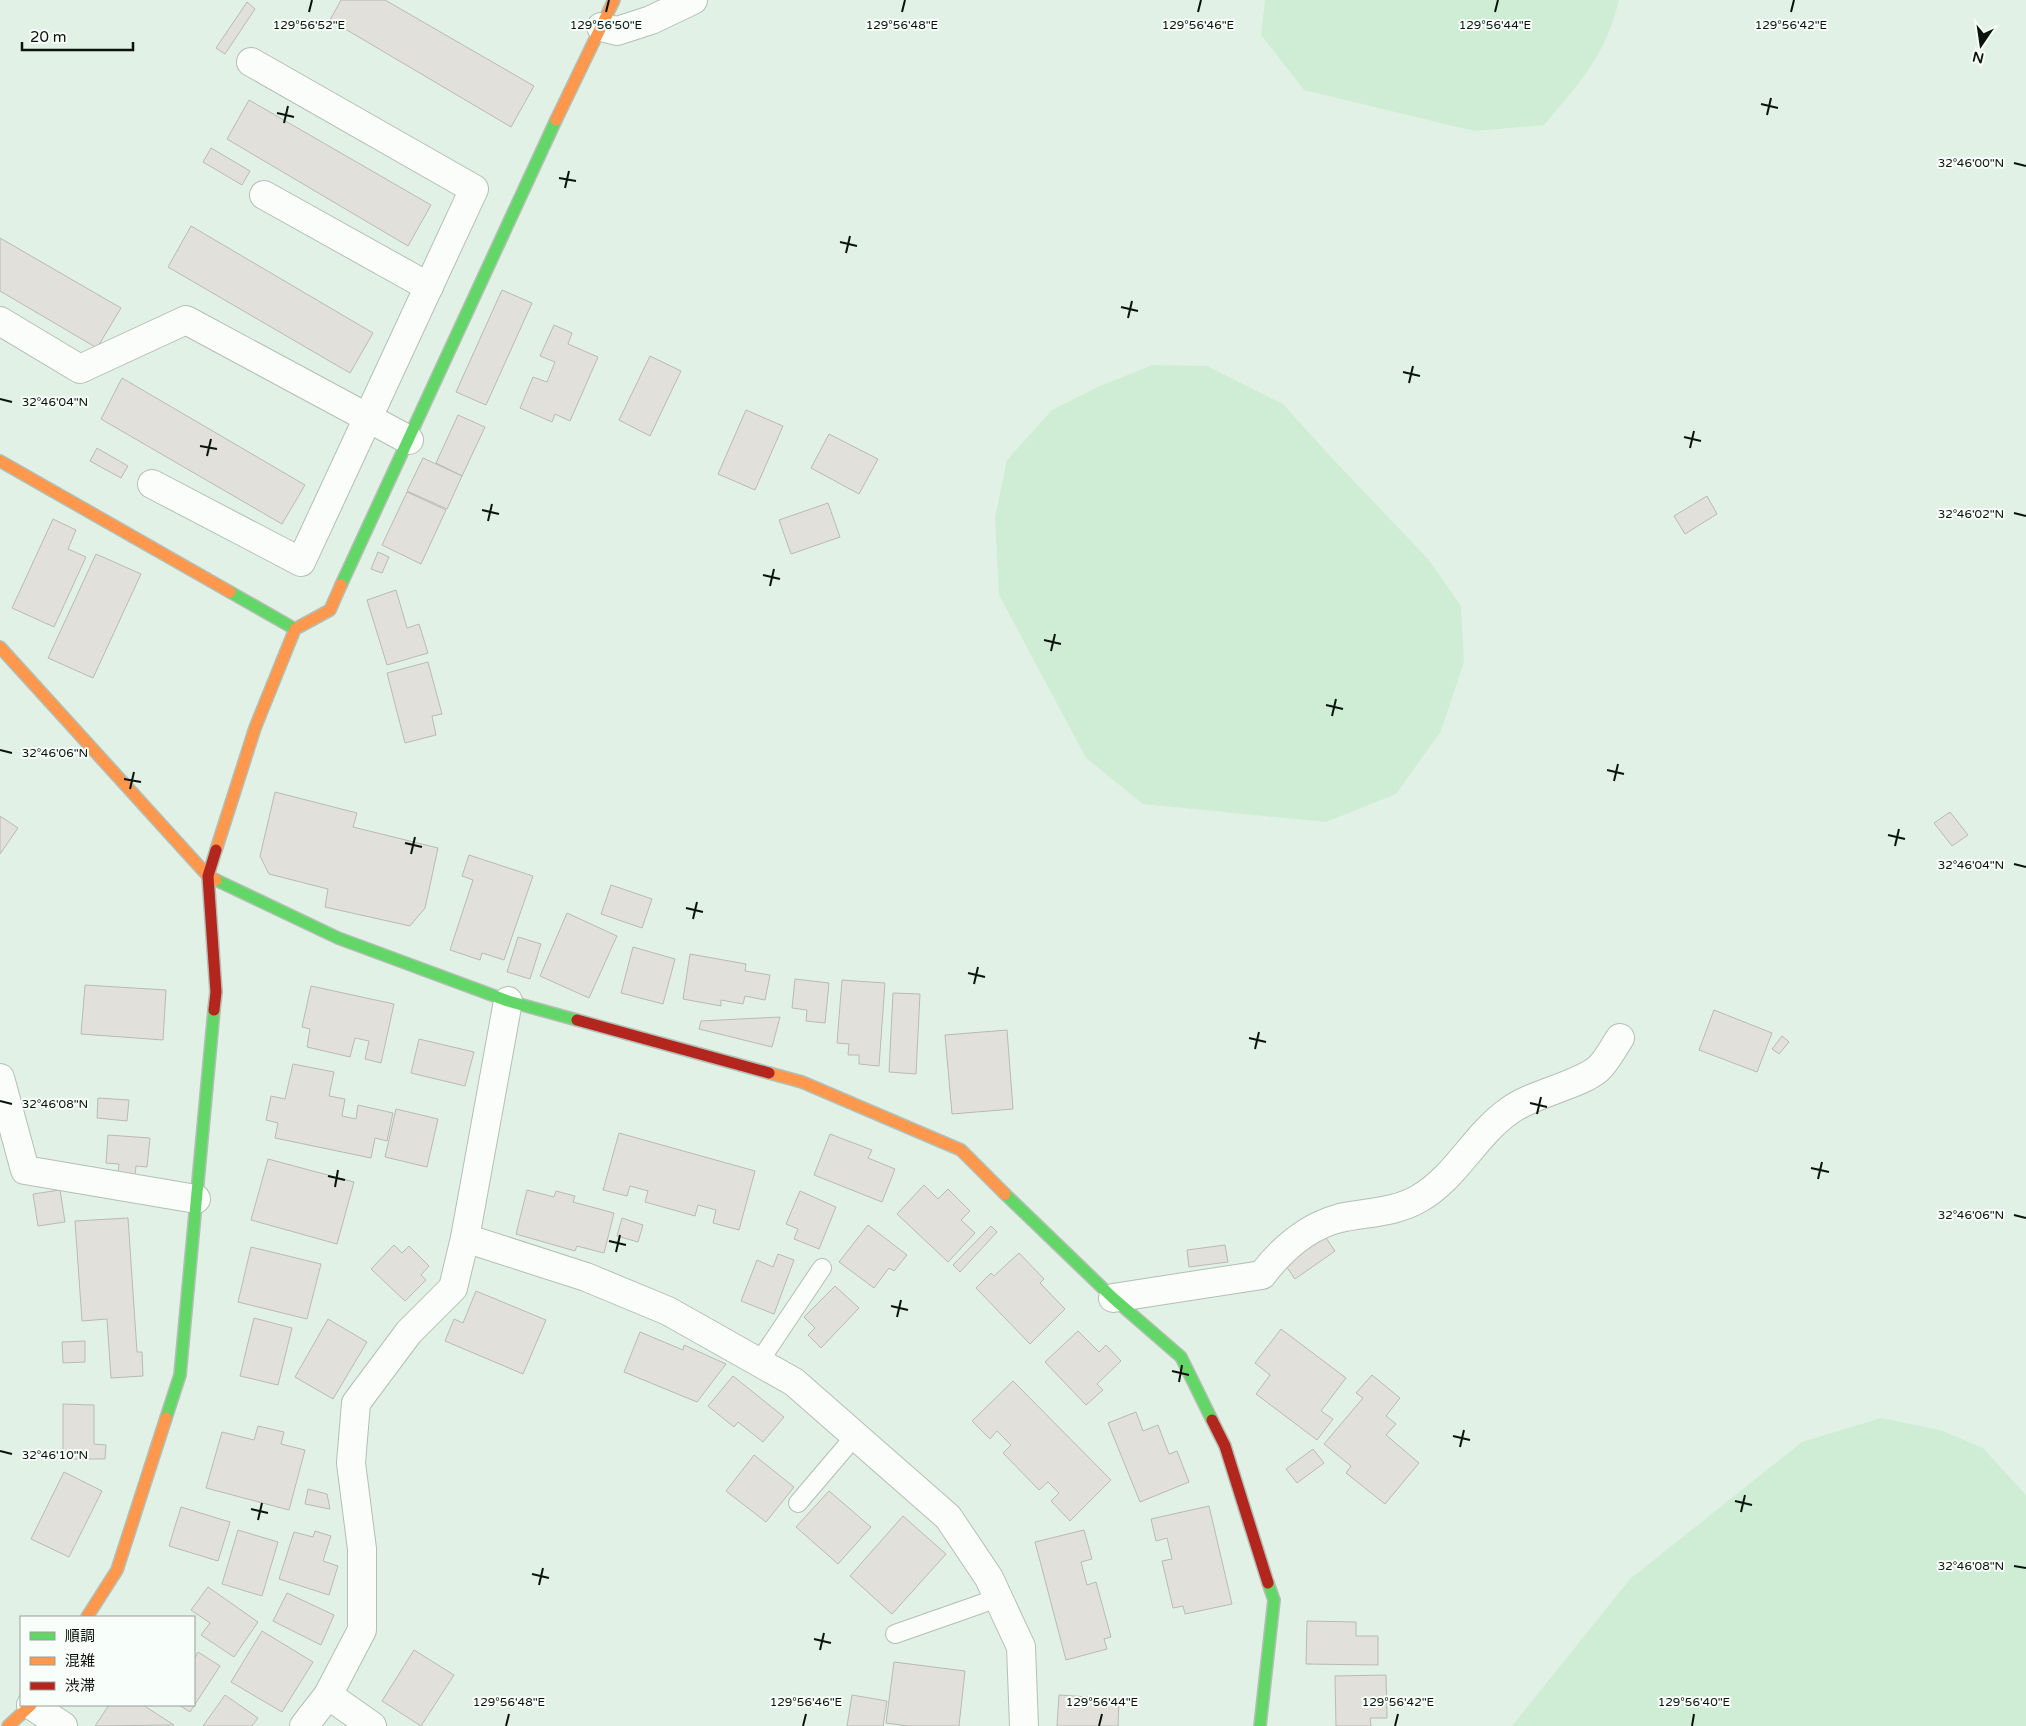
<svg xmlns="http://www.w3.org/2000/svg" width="2026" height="1726" font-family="'Varela Round','Noto Sans JP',sans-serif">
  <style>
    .green { fill: #ceedd4 }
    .building { fill: #e1e0db; stroke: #babab5 }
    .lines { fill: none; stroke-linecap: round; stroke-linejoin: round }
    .lane-casing { stroke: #b3bfb5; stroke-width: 20 }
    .street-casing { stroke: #b3bfb5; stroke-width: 30 }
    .fast-casing { stroke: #b3bfb5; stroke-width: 14 }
    .slow-casing { stroke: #b3bfb5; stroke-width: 14 }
    .jam-casing { stroke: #b3bfb5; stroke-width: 14 }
    .lane { stroke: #fbfdfb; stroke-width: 18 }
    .street { stroke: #fbfdfb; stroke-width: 28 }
    .fast { stroke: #63d668; stroke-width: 11 }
    .slow { stroke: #ff974d; stroke-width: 11 }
    .jam { stroke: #b3261e; stroke-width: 11 }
    .ticks { fill: none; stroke: #09130c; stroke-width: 2 }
    .ticks-label { font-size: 12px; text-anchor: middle; fill: #09130c; stroke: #f8fef9; stroke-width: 4; stroke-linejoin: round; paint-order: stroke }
  </style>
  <rect width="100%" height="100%" fill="#e2f1e5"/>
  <g class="green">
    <path d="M1265 0H1619C1605 57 1580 82 1544 125L1474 131 1304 90 1261 35Z"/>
    <path d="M1152 365 1207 366 1283 404 1330 456 1429 560 1461 606 1464 662 1441 731 1396 794 1326 822 1143 804 1086 758 999 595 995 518 1007 460 1052 410 1098 387Z"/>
    <path d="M1881 1418 1940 1430 1983 1448 2026 1495V1726H1512L1630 1579 1802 1442Z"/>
  </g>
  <g class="building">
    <path d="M341 0H385L534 86 511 127 330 20Z"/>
    <path d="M247 2 255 9 225 54 216 48Z"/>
    <path d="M249 100 431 205 408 246 227 139Z"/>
    <path d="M211 148 250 171 242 185 203 162Z"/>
    <path d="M191 226 373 333 350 373 168 267Z"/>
    <path d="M0 238 121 308 97 348 0 291Z"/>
    <path d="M502 290 532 303 486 405 456 392Z"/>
    <path d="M554 325 572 333 568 344 598 357 570 421 555 414 552 422 520 408 533 377 547 382 555 362 540 356Z"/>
    <path d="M650 356 681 371 650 436 619 420Z"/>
    <path d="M122 378 305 485 282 524 101 419Z"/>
    <path d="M746 410 783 426 755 490 718 474Z"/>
    <path d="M458 415 485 427 462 476 436 463Z"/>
    <path d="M829 434 878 459 859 494 811 468Z"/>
    <path d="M97 448 128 466 121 478 90 461Z"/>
    <path d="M423 458 462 476 447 509 407 491Z"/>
    <path d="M407 492 446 510 421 564 382 545Z"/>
    <path d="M1707 496 1717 514 1685 534 1674 516Z"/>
    <path d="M828 503 840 537 791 554 779 520Z"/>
    <path d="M53 519 76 530 68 549 86 557 54 627 12 608Z"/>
    <path d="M378 552 389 557 382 573 371 569Z"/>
    <path d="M96 554 141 574 93 678 48 658Z"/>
    <path d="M396 590 407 628 419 624 428 653 387 665 367 600Z"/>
    <path d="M428 662 442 714 432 716 436 735 405 743 387 673Z"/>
    <path d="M275 792 357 813 353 827 438 848 425 908 410 926 325 907 328 889 269 874 260 856Z"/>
    <path d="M1950 812 1968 835 1952 846 1934 823Z"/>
    <path d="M0 816 18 828 0 854Z"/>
    <path d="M469 855 533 876 504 960 482 953 480 960 450 950 473 880 462 876Z"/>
    <path d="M611 885 652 899 642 928 601 914Z"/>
    <path d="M567 913 617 936 589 998 540 976Z"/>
    <path d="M518 937 541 944 530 979 507 972Z"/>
    <path d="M633 947 675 959 663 1004 621 993Z"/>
    <path d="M690 954 746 964 745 971 770 975 765 1000 745 996 743 1004 721 1000V1006L683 999Z"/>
    <path d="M795 979 829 983 825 1023 806 1021 807 1010 792 1008Z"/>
    <path d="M842 980 885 983 879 1066 859 1064V1055H848L849 1044 837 1043Z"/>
    <path d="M85 985 166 990 163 1040 81 1034Z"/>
    <path d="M311 986 394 1004 381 1063 365 1059 369 1041 355 1038 350 1057 307 1047 310 1029 302 1027Z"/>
    <path d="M893 993 920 994 916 1074 889 1072Z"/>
    <path d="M1714 1010 1772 1033 1757 1072 1699 1050Z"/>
    <path d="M780 1017 772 1047 699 1029 701 1021Z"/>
    <path d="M1007 1030 1013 1109 952 1114 945 1035Z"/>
    <path d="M1782 1036 1789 1042 1779 1054 1772 1049Z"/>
    <path d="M419 1039 474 1052 465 1086 411 1073Z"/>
    <path d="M293 1064 334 1072 329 1096 345 1099 342 1116 356 1119 358 1105 393 1113 387 1141 375 1138 371 1158 275 1138 278 1123 266 1120 271 1096 285 1099Z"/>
    <path d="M98 1098 129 1100 127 1121 97 1118Z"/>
    <path d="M396 1109 438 1119 427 1167 385 1157Z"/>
    <path d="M619 1133 755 1171 739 1230 713 1223 716 1210 698 1205 695 1216 645 1202 648 1191 630 1186 627 1196 603 1190Z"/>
    <path d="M830 1134 872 1150 868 1158 895 1169 882 1202 814 1175Z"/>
    <path d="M108 1135 150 1138 147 1167 136 1166 135 1175 118 1173 119 1164 106 1163Z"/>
    <path d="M268 1159 354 1182 337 1244 251 1220Z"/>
    <path d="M924 1185 938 1199 948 1189 970 1211 961 1220 975 1233 948 1262 897 1214Z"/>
    <path d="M60 1190 65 1222 38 1226 33 1194Z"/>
    <path d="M527 1190 554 1197 556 1191 575 1196 573 1202 614 1213 604 1253 577 1246 575 1251 516 1234Z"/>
    <path d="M800 1191 836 1207 819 1249 794 1239 798 1229 786 1224Z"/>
    <path d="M128 1218 137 1352H142L143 1376 111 1378 107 1319 82 1321 75 1221Z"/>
    <path d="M622 1218 643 1225 638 1242 617 1236Z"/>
    <path d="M868 1225 907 1255 894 1271 889 1268 874 1288 839 1262Z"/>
    <path d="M991 1226 997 1232 960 1272 953 1265Z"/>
    <path d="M1324 1235 1335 1251 1295 1279 1284 1263Z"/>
    <path d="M394 1245 402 1253 409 1246 429 1266 421 1275 426 1280 405 1301 371 1269Z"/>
    <path d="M1225 1245 1228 1262 1189 1267 1187 1250Z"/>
    <path d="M251 1247 321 1264 307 1319 238 1302Z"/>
    <path d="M1019 1253 1044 1279 1040 1283 1065 1309 1030 1344 976 1288 991 1273 994 1276Z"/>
    <path d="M778 1254 794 1260 774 1314 741 1301 757 1260 773 1267Z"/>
    <path d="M835 1286 859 1308 821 1348 808 1335 815 1328 804 1317Z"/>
    <path d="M476 1291 546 1320 523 1374 445 1341 454 1319 463 1323Z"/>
    <path d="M254 1318 292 1328 278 1385 240 1376Z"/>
    <path d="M328 1319 367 1342 333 1399 295 1377Z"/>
    <path d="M1281 1329 1346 1378 1321 1411 1333 1419 1317 1440 1256 1394 1270 1375 1255 1363Z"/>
    <path d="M1078 1331 1099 1352 1106 1345 1121 1361 1097 1384 1103 1390 1086 1405 1045 1362Z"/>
    <path d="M640 1332 683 1350 684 1345 726 1364 697 1402 624 1372Z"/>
    <path d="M85 1341V1362L63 1363 62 1342Z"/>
    <path d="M1372 1375 1400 1398 1386 1416 1396 1424 1386 1435 1419 1463 1385 1504 1346 1473 1351 1466 1324 1444 1363 1398 1356 1393Z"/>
    <path d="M733 1376 784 1417 763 1442 738 1422 734 1427 708 1406Z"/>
    <path d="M1013 1381 1111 1480 1070 1521 1051 1501 1059 1493 1048 1482 1039 1490 1003 1453 1011 1445 997 1431 990 1439 972 1421Z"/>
    <path d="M63 1404 94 1405V1444L106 1445 105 1459H63Z"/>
    <path d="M1136 1412 1143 1431 1158 1425 1169 1454 1177 1451 1189 1482 1140 1502 1108 1423Z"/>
    <path d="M258 1426 284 1432 281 1444 305 1450 289 1510 206 1488 222 1432 254 1440Z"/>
    <path d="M1313 1449 1324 1463 1297 1483 1286 1469Z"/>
    <path d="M754 1455 794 1487 766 1522 726 1491Z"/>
    <path d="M64 1472 102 1491 69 1557 31 1539Z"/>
    <path d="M308 1489 327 1494 330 1509 305 1504Z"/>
    <path d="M829 1491 871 1527 838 1564 796 1527Z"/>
    <path d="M1209 1506 1232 1604 1185 1614 1183 1606 1173 1608 1162 1561 1172 1559 1167 1538 1156 1541 1151 1519Z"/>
    <path d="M181 1507 230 1522 218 1561 169 1546Z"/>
    <path d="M903 1516 946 1554 892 1614 850 1576Z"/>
    <path d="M238 1530 278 1542 262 1596 222 1584Z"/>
    <path d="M1084 1530 1092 1559 1081 1562 1087 1585 1096 1582 1111 1637 1104 1639 1107 1649 1066 1660 1035 1542Z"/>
    <path d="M315 1531 331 1536 323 1561 338 1566 329 1595 279 1579 294 1532 313 1537Z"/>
    <path d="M208 1587 258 1622 234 1657 201 1635 210 1623 191 1610Z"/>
    <path d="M287 1593 334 1615 321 1645 273 1621Z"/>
    <path d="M1307 1621 1356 1622V1636H1378V1665L1306 1664Z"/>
    <path d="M262 1631 313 1662 282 1712 231 1682Z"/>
    <path d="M414 1650 454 1675 421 1726 382 1701Z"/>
    <path d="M198 1652 220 1666 190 1712 179 1705H194V1659Z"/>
    <path d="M894 1662 965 1671 959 1726H908L886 1723Z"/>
    <path d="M1386 1675 1387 1718H1370L1371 1726H1336L1335 1676Z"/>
    <path d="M225 1695 258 1718 252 1726H203Z"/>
    <path d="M852 1695 887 1701 883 1726H847Z"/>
    <path d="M1059 1695 1119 1699 1118 1726H1057Z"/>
    <path d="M109 1705H143L174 1725 95 1726Z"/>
  </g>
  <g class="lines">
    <defs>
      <g id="lane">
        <path d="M759 1362 822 1268"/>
        <path d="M798 1503 855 1436"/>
        <path d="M895 1634 998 1598"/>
      </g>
      <g id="street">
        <path d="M601 27 617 31 651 20 693 0"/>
        <path d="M264 195 429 287"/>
        <path d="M0 321 80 369 186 320 409 440"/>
        <path d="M152 484 301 562 474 189 251 62"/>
        <path d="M0 1078 25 1170 196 1199"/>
        <path d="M465 1238 586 1277 668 1311 794 1382 948 1517 989 1578 1021 1647 1024 1726"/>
        <path d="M1113 1298 1262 1275C1281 1250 1308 1226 1340 1218 1367 1212 1395 1213 1420 1198 1456 1177 1475 1135 1509 1111 1533 1093 1578 1086 1598 1069 1607 1061 1613 1048 1620 1038"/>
        <path d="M328 1695 372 1726"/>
        <path d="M31 1705 63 1726"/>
        <path d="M304 1726 328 1695 362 1630V1549L351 1463 356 1403 409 1332 453 1288 465 1238 508 1001"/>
      </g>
      <g id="fast">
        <path d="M341 585 556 120"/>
        <path d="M230 592 295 629"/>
        <path d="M216 880 338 938 508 1001 577 1020"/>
        <path d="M1005 1194 1113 1298 1181 1357 1212 1420"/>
        <path d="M166 1418 180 1375 214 1010"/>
        <path d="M1260 1726 1274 1600 1268 1583"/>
      </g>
      <g id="slow">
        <path d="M556 120 614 0"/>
        <path d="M0 461 230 592"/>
        <path d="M0 647 208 876 216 880"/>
        <path d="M216 850 255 728 295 629 330 610 341 585"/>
        <path d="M769 1073 802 1082 961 1150 1005 1194"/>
        <path d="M87 1617 117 1570 166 1418"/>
        <path d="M8 1726 31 1705"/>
      </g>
      <g id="jam">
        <path d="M214 1010 216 992 208 876 216 850"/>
        <path d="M577 1020 769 1073"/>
        <path d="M1212 1420 1225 1446 1268 1583"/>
      </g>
    </defs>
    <use href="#lane" class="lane-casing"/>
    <use href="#street" class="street-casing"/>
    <use href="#fast" class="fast-casing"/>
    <use href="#slow" class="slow-casing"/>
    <use href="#jam" class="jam-casing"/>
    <use href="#lane" class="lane"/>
    <use href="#street" class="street"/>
    <use href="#fast" class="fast"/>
    <use href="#slow" class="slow"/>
    <use href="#jam" class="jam"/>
  </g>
  <path class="ticks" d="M309 12 312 0M606 12 609 0M902 12 905 0M1198 12 1201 0M1495 12 1498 0M1791 12 1794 0M1761 104 1778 108M277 113 294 117M1767 115 1771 98M284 123 288 106M2014 163 2026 166M559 178 576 181M565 188 569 171M840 242 857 246M846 253 850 236M1121 307 1138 311M1128 318 1132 301M1403 372 1420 376M1409 383 1413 366M0 399 12 402M1684 437 1701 441M200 446 217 449M1690 448 1694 431M207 456 211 439M482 510 499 514M2014 513 2026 516M488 521 492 504M763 575 780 579M770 586 774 569M1044 640 1061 644M1051 651 1055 634M1326 705 1343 709M1332 716 1336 699M0 750 12 753M1607 770 1624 774M124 779 141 782M1614 781 1618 764M130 789 134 772M1888 835 1905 839M405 843 422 847M1895 846 1899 829M411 854 415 837M2014 864 2026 867M686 908 703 912M693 919 697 902M968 973 985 977M974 984 978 967M1249 1038 1266 1042M1255 1049 1259 1032M0 1101 12 1104M1530 1103 1547 1107M1537 1114 1541 1097M1811 1168 1829 1172M328 1176 345 1180M1818 1179 1822 1162M335 1187 338 1170M2014 1215 2026 1218M609 1241 626 1245M616 1252 620 1235M891 1306 908 1310M897 1317 901 1300M1172 1371 1189 1375M1179 1382 1182 1365M1453 1436 1470 1440M1460 1447 1464 1430M0 1451 12 1454M1735 1501 1752 1505M251 1509 268 1513M1741 1512 1745 1495M258 1520 262 1503M2014 1566 2026 1568M532 1574 549 1578M539 1585 543 1568M814 1639 831 1643M820 1650 824 1633M506 1726 509 1714M803 1726 806 1714M1099 1726 1102 1714M1395 1726 1398 1714M1692 1726 1694 1714"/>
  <g class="ticks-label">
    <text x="606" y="29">129°56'50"E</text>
    <text x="902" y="29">129°56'48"E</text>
    <text x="1198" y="29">129°56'46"E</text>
    <text x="1495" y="29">129°56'44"E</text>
    <text x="1791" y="29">129°56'42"E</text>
    <text x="309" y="29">129°56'52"E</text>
    <text x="1971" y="167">32°46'00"N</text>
    <text x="55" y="406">32°46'04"N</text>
    <text x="1971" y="518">32°46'02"N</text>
    <text x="55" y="757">32°46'06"N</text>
    <text x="1971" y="869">32°46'04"N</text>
    <text x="55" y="1108">32°46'08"N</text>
    <text x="1971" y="1219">32°46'06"N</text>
    <text x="55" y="1459">32°46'10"N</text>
    <text x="1971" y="1570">32°46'08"N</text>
    <text x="509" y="1706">129°56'48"E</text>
    <text x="806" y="1706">129°56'46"E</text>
    <text x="1102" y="1706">129°56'44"E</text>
    <text x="1398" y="1706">129°56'42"E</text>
    <text x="1694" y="1706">129°56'40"E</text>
  </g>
  <rect x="20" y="1616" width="175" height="90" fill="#f8fef9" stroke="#98a09a"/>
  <rect x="30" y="1632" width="25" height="8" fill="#63d668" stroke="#98a09a"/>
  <text x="65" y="1641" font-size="15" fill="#09130c">順調</text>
  <rect x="30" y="1657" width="25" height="8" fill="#ff974d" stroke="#98a09a"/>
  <text x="65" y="1666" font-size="15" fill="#09130c">混雑</text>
  <rect x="30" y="1682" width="25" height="8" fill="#b3261e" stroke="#98a09a"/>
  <text x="65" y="1691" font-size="15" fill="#09130c">渋滞</text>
  <g transform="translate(1981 45) rotate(193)" stroke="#f8fef9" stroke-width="4" paint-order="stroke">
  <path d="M0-4L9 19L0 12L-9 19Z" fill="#09130c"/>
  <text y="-8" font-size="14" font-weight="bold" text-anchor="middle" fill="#09130c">N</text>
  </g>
  <path d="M22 42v8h111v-8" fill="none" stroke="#09130c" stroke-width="2.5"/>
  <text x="30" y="42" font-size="15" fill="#09130c" stroke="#f8fef9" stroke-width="4" paint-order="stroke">20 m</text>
</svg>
